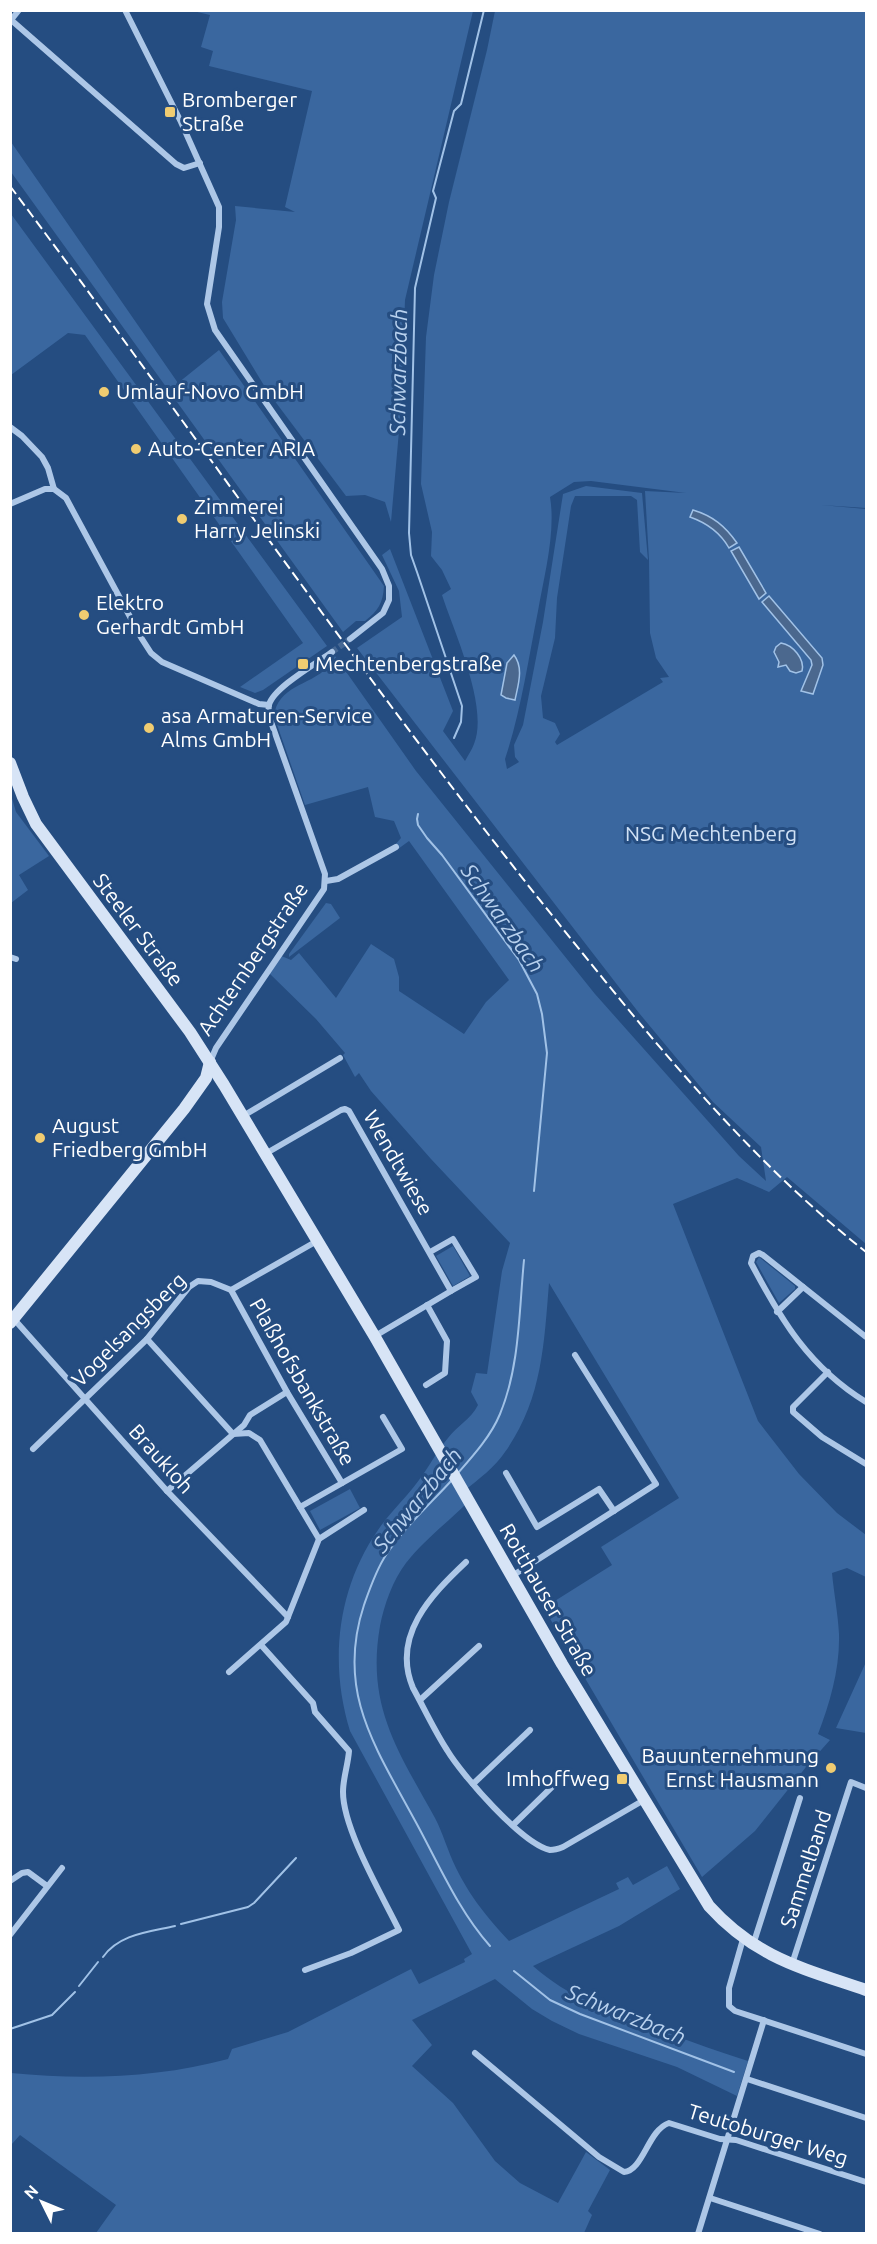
<svg xmlns="http://www.w3.org/2000/svg" width="877" height="2244" font-family="Ubuntu,sans-serif">
  <style>
    .green { fill: #3a679f; fill-rule: evenodd }
    .water { fill: #4b688e; stroke: #a1c2e7; stroke-width: 1.5 }
    .lines { fill: none; stroke-linecap: round; stroke-linejoin: round }
    .stream { stroke: #a1c2e7; stroke-width: 2 }
    .street-tunnel { stroke: #466894; stroke-width: 6; stroke-dasharray: 6 3; stroke-linecap: butt }
    .street { stroke: #adc7e7; stroke-width: 6 }
    .secondary { stroke: #d7e4f6; stroke-width: 12 }
    .rail { stroke: #fff; stroke-width: 2; stroke-dasharray: 10 4.5; stroke-linecap: butt }
    .poi-dot { fill: #f0cc71; stroke: #254d81; stroke-width: 2 }
    .labels { text-anchor: middle; stroke-width: 6; stroke-linejoin: round; paint-order: stroke }
    .poi-label { font-size: 21px; fill: #fff; stroke: #254d81; text-anchor: start }
    .park-label { font-size: 21px; fill: #d0e1f5; stroke: #254d81 }
    .street-label { font-size: 21px; fill: #fff; stroke: #254d81 }
    .water-label { font-size: 22px; font-style: italic; fill: #b8d1ee; stroke: #254d81 }
  </style>
  <rect width="100%" height="100%" fill="#254d81"/>
  <g class="green">
    <path d="M193 11H473L405 300 401 408 391 522 385 502 365 495 346 496 268 392 223 318 222 302 236 220 235 206 295 212 285 207 312 91 209 66 213 51 201 47 210 15Z"/>
    <path d="M495 11H866V508L821 505 866 509V1244L787 1177 769 1192 737 1178 673 1204 758 1421 799 1474 837 1513 866 1535V1577L847 1568 832 1573C834 1594 838 1614 839 1634 840 1668 830 1703 818 1734L830 1740 806 1767 755 1831 702 1877 522 1571 527 1568 550 1604 612 1565 601 1547 679 1498 549 1283C544 1345 542 1400 505 1452 495 1467 479 1479 464 1491L468 1502C447 1523 424 1540 406 1563 393 1580 384 1605 380 1626 366 1706 398 1751 435 1818 443 1833 448 1852 456 1868 471 1898 487 1917 509 1941L619 1889 616 1883 628 1877 633 1885 667 1866 680 1889 619 1926 533 1966C569 1998 608 2010 652 2027 684 2039 716 2051 748 2061L737 2096 677 2067 579 2034 552 2021 532 2009 495 1979 412 2020 432 2045 412 2066 453 2103 495 2161 520 2183 558 2203 586 2152 610 2170 588 2211 592 2215 584 2233H96L116 2205 20 2135 11 2145V2073C82 2080 158 2078 228 2059L232 2049 288 2032 411 1969 419 1984 465 1962 464 1959 472 1954 350 1731C329 1663 337 1589 378 1530 390 1512 407 1497 419 1480 429 1467 437 1451 448 1438 457 1426 471 1419 478 1405L471 1392 476 1373 487 1374 502 1271 510 1243 431 1159 371 1091 359 1073 355 1077 343 1055 345 1053 316 1019 268 972 279 955 291 960 299 953 336 998 371 944 394 959 399 977V991L464 1034 486 1002 509 980 409 841 398 849 394 846 401 838 394 821 375 817 368 787 305 805 274 716C278 686 308 686 327 668 330 665 333 660 335 656L416 771 595 994 739 1156 766 1181 761 1147 713 1102 639 1013 357 648 402 617 399 591 382 555 390 549 453 711 443 731 465 761C468 755 472 750 474 744 489 707 454 632 442 595L451 589 442 570 431 556 432 532 421 484 426 337 434 275 449 202 487 50ZM591 481 686 493 645 491 649 560 650 633 656 658 669 677 660 678 663 682 557 745 555 742 560 734 555 723 543 718 541 696 555 638 557 598 571 506 575 496H631L637 500 640 552 648 560 642 493 586 486 563 494 543 622 523 725 514 745 515 757 519 762 507 769 505 759C521 711 528 661 538 611 544 576 556 532 550 497L574 482Z"/>
    <path d="M11 142 178 383 219 350 384 586C383 603 378 611 365 621H356L343 632 11 172Z"/>
    <path d="M11 214 327 646 263 690 255 693 240 687 303 643 85 335 68 333 11 375Z"/>
    <path d="M11 795 16 812 49 856 19 875 28 890 11 903Z"/>
    <path d="M326 903 331 904 340 918 289 957V954Z"/>
    <path d="M453 1246 470 1276 453 1286 436 1256Z"/>
    <path d="M759 1257 795 1286V1289L779 1303 756 1262Z"/>
    <path d="M350 1489 360 1508 320 1530 310 1511Z"/>
    <path d="M866 1662V1733L836 1728Z"/>
  </g>
  <g class="water">
    <path d="M693 510C713 516 725 526 737 543L729 548C720 532 707 523 690 517Z"/>
    <path d="M739 547 766 593 759 599 731 551Z"/>
    <path d="M769 596 822 658 823 665 813 694 801 691 812 665 811 660 762 602Z"/>
    <path d="M781 643C793 645 805 659 802 671L796 673 790 671 786 665 778 667 779 662 774 652 776 647Z"/>
    <path d="M514 655C524 668 518 685 515 700L506 698 501 695 507 663Z"/>
  </g>
  <g class="lines">
    <g class="stream">
      <path d="M454 738 461 722 462 706 417 572 411 555 409 533 415 288 436 198 433 191 454 111 461 104 484 10"/>
      <path d="M418 814 417 819 418 825 427 838 442 855 519 960 537 994 542 1014 547 1053 534 1191"/>
      <path d="M458 1473C473 1456 491 1436 500 1414 520 1366 519 1310 524 1260"/>
      <path d="M452 1480C430 1504 404 1528 386 1555 376 1570 370 1588 364 1605 336 1690 374 1745 413 1817 437 1860 457 1909 490 1946"/>
      <path d="M181 1924 248 1907 254 1903 296 1858"/>
      <path d="M103 1957C119 1934 149 1932 175 1926"/>
      <path d="M514 1971 550 2000 580 2014 734 2072"/>
      <path d="M79 1986 98 1962"/>
      <path d="M10 2029 52 2015 75 1992"/>
    </g>
    <path class="street-tunnel" d="M332 652 350 639"/>
    <g class="street">
      <path d="M125 10 181 122 219 207V227L207 304 215 330 382 569 389 586V600L383 613 350 639"/>
      <path d="M10 19 176 164 184 168 200 163"/>
      <path d="M11 20 19 10"/>
      <path d="M10 427 22 436 42 457 48 468 54 489 66 498 142 639 151 653 162 662 259 704 269 705"/>
      <path d="M10 504 45 489H54"/>
      <path d="M326 881 338 879 396 847"/>
      <path d="M10 957 16 959"/>
      <path d="M210 1062 216 1048 324 889 325 874 270 719C269 715 268 710 269 705 273 688 317 663 332 652"/>
      <path d="M243 1116 340 1058"/>
      <path d="M265 1154 341 1110 345 1109 349 1111 451 1291 375 1336"/>
      <path d="M430 1252 453 1239 476 1277 451 1291"/>
      <path d="M231 1290 287 1392 342 1483"/>
      <path d="M231 1290 317 1241"/>
      <path d="M777 1312 803 1287"/>
      <path d="M13 1318 167 1491 288 1617"/>
      <path d="M866 1337 763 1255 759 1253 753 1256 751 1263C781 1320 809 1367 866 1402"/>
      <path d="M147 1339 233 1434 249 1433 260 1440 319 1539"/>
      <path d="M828 1372 793 1407V1412L822 1437 866 1464"/>
      <path d="M426 1385 445 1373 447 1341 427 1305"/>
      <path d="M33 1449 147 1339 189 1287 198 1281 211 1282 231 1290"/>
      <path d="M506 1473 537 1527 599 1489 614 1511"/>
      <path d="M167 1491 244 1425 250 1415 287 1392"/>
      <path d="M300 1507 402 1449 383 1417"/>
      <path d="M466 1562C431 1595 391 1636 413 1688 424 1708 434 1730 447 1750 462 1775 522 1844 550 1850 555 1850 558 1849 563 1847L644 1800"/>
      <path d="M512 1576 656 1484 575 1355"/>
      <path d="M261 1645 313 1703 315 1712 349 1751C348 1765 343 1778 343 1792 343 1829 382 1895 399 1930L351 1953 305 1970"/>
      <path d="M229 1672 286 1622 319 1539 364 1510"/>
      <path d="M420 1700 479 1646"/>
      <path d="M473 1784 530 1730"/>
      <path d="M513 1825 556 1783"/>
      <path d="M10 1881 22 1873 28 1872 47 1886"/>
      <path d="M10 1935 62 1868"/>
      <path d="M743 1939 729 1988V2006L735 2011 866 2054"/>
      <path d="M753 1945 800 1798"/>
      <path d="M792 1964 851 1782 866 1788"/>
      <path d="M475 2053 599 2157 624 2172C643 2171 648 2130 669 2123L720 2139 736 2140 866 2182"/>
      <path d="M747 2079 866 2118"/>
      <path d="M710 2198 820 2234"/>
      <path d="M698 2234 764 2020"/>
    </g>
    <g class="secondary">
      <path d="M10 763 23 797 36 824 190 1032 224 1085 375 1337 562 1664 709 1906C756 1958 802 1968 866 1990"/>
      <path d="M10 1323 184 1109 206 1078 210 1062"/>
    </g>
    <path class="rail" d="M10 186C186 421 353 664 535 894 637 1021 738 1151 866 1252"/>
  </g>
  <g class="poi-dot">
    <rect x="164" y="106" width="12" height="12" rx="3"/>
    <circle cx="104" cy="392" r="6"/>
    <circle cx="136" cy="449" r="6"/>
    <circle cx="182" cy="519" r="6"/>
    <circle cx="84" cy="615" r="6"/>
    <rect x="297" y="658" width="12" height="12" rx="3"/>
    <circle cx="149" cy="728" r="6"/>
    <circle cx="40" cy="1138" r="6"/>
    <circle cx="831" cy="1768" r="6"/>
    <rect x="616" y="1773" width="12" height="12" rx="3"/>
  </g>
  <g class="labels">
    <g class="poi-label">
      <text x="182" y="107">Bromberger<tspan x="182" dy="24">Straße</tspan></text>
      <text x="116" y="399">Umlauf-Novo GmbH</text>
      <text x="148" y="456">Auto-Center ARIA</text>
      <text x="194" y="514">Zimmerei<tspan x="194" dy="24">Harry Jelinski</tspan></text>
      <text x="96" y="610">Elektro<tspan x="96" dy="24">Gerhardt GmbH</tspan></text>
      <text x="315" y="671">Mechtenbergstraße</text>
      <text x="161" y="723">asa Armaturen-Service<tspan x="161" dy="24">Alms GmbH</tspan></text>
      <text x="52" y="1133">August<tspan x="52" dy="24">Friedberg GmbH</tspan></text>
      <text x="819" y="1763" text-anchor="end">Bauunternehmung<tspan x="819" dy="24">Ernst Hausmann</tspan></text>
      <text x="610" y="1786" text-anchor="end">Imhoffweg</text>
    </g>
    <g class="park-label">
      <text x="711" y="841">NSG Mechtenberg</text>
    </g>
    <g class="street-label">
      <text transform="translate(138 930) rotate(53)" y="7">Steeler Straße</text>
      <text transform="translate(253 959) rotate(-56)" y="7">Achternbergstraße</text>
      <text transform="translate(398 1163) rotate(60)" y="7">Wendtwiese</text>
      <text transform="translate(129 1330) rotate(-45)" y="7">Vogelsangsberg</text>
      <text transform="translate(302 1382) rotate(60)" y="7">Plaßhofsbankstraße</text>
      <text transform="translate(161 1459) rotate(48)" y="7">Braukloh</text>
      <text transform="translate(548 1600) rotate(60)" y="7">Rotthauser Straße</text>
      <text transform="translate(806 1869) rotate(-72)" y="7">Sammelband</text>
      <text transform="translate(768 2135) rotate(17)" y="7">Teutoburger Weg</text>
    </g>
    <g class="water-label">
      <text transform="translate(398 372) rotate(-89)" y="8">Schwarzbach</text>
      <text transform="translate(503 918) rotate(55)" y="8">Schwarzbach</text>
      <text transform="translate(417 1500) rotate(-51)" y="8">Schwarzbach</text>
      <text transform="translate(626 2014) rotate(22)" y="8">Schwarzbach</text>
    </g>
  </g>
  <rect width="877" height="2244" fill="none" stroke="#ffffff" stroke-width="24"/>
  <g transform="translate(42 2202) rotate(313)" stroke="#254d81" stroke-width="4.5" paint-order="stroke">
  <path d="M0-4.5L10 22L0 15L-10 22Z" fill="#ffffff"/>
  <text y="-9" font-size="16" font-weight="bold" text-anchor="middle" fill="#ffffff">N</text>
  </g>
</svg>
